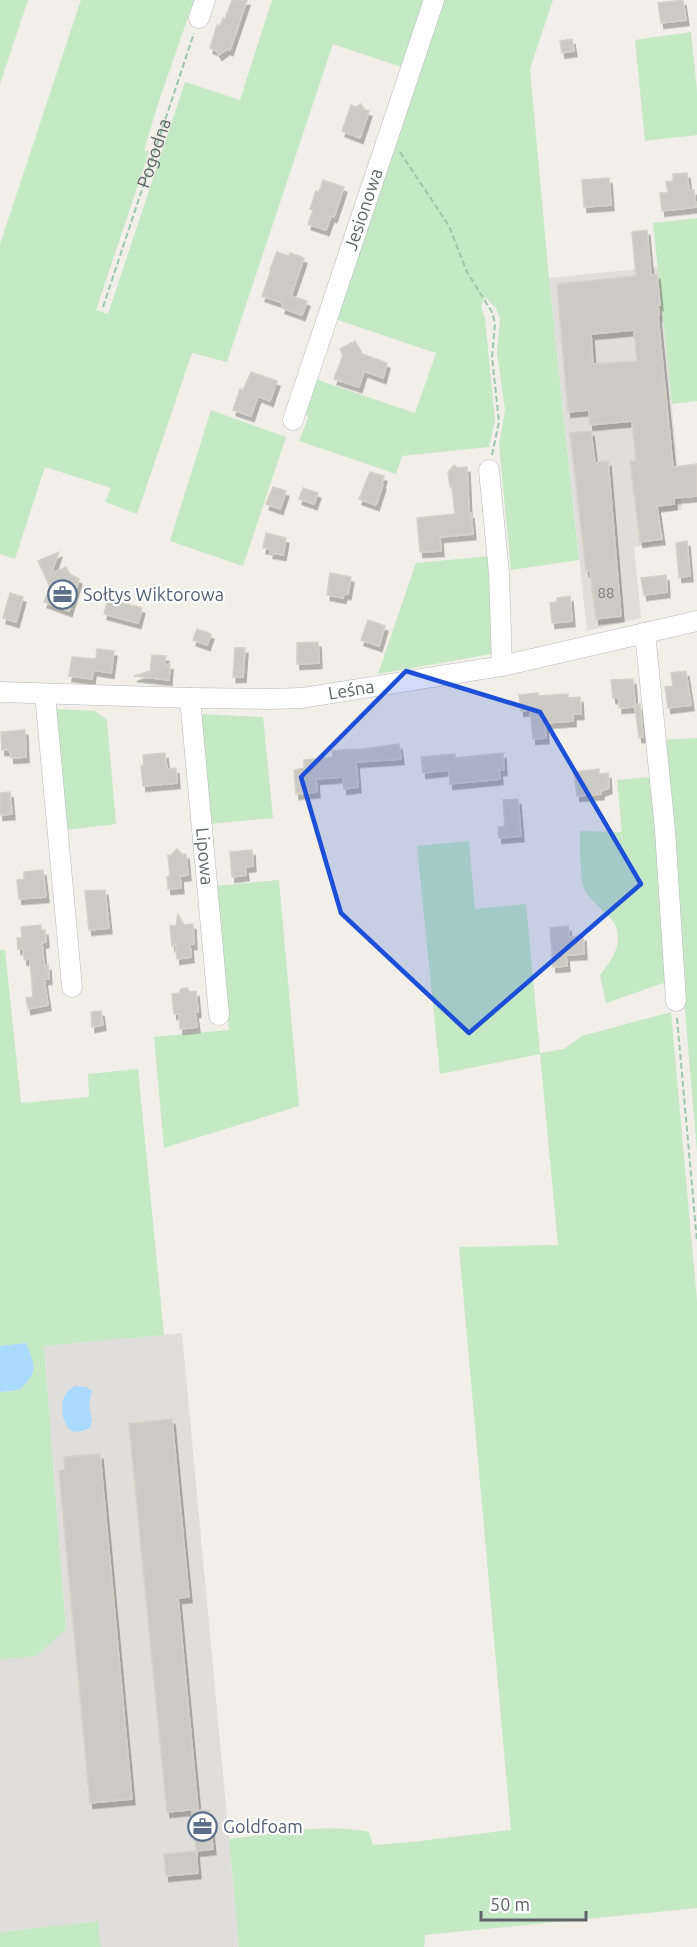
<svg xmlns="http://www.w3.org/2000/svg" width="697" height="1947" font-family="Ubuntu,sans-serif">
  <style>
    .industrial { fill: #e0deda }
    .green { fill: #c5e8c5 }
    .water { fill: #aadaff }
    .building { fill: #cccac5; stroke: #d6d1c6; stroke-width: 1.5; fill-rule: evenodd; filter: url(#shadow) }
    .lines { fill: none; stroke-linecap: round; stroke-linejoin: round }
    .minor-casing { stroke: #b5b8bc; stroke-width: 21 }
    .path { stroke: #9cc7a9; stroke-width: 2; stroke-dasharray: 6 3; stroke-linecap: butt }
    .minor { stroke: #fff; stroke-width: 20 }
    .marked { fill: #1d4ed8; fill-opacity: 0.2; stroke: #1d4ed8; stroke-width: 4.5; stroke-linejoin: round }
    .labels { text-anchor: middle; stroke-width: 4.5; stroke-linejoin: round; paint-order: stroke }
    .number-label { font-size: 15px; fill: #7a7d7f }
    .street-label { font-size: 18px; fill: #5f6368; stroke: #fff }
    .service-label { font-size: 18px; fill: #4e5e75; stroke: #fff; text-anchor: start }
  </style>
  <defs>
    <filter id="shadow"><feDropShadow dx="3" dy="5.5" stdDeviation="0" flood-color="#0004"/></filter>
  </defs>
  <rect width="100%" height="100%" fill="#f1efe8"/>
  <g class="industrial">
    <path d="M658 267 682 510 661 513 663 527 661 543 634 547 641 618 587 631 549 278Z"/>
    <path d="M182 1333 239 1947H101L98 1921 0 1932V1660L36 1656 66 1629 44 1346Z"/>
  </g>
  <g class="green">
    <path d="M0 0H28L0 84Z"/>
    <path d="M81 0H194L158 104 144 150 149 152 96 310 108 314 185 82 240 100 272 0H424L402 67 333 44 227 362 192 353 137 514 105 502 111 488 45 467 15 559 0 554V244Z"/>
    <path d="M442 0H553L530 69 549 278 579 560 511 570 499 445 505 410 497 353 500 319 496 308 485 297 481 306 485 318 495 421 489 447 402 456 396 474 299 441 308 418 305 410 315 379 415 413 436 353 335 319Z"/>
    <path d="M691 32 697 91V135L645 141 635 40Z"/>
    <path d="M697 218V401L672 404 653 223Z"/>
    <path d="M211 410 286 437 243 566 170 541Z"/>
    <path d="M490 556 497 653 378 674 416 563Z"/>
    <path d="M54 709 95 711 107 720 116 824 65 830Z"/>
    <path d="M200 714 263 717 273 818 209 824Z"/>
    <path d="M697 738V1152L662 740Z"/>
    <path d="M652 777 669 981 606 1003 600 975C613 960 626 939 612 920 603 909 591 902 584 888 580 878 580 844 580 831L622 832 617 780Z"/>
    <path d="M469 841 475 909 526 904 540 1053 564 1049 582 1036 671 1012 697 1301V1908L425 1935 424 1947H239L229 1839C275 1834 324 1822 369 1832L373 1845 412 1842 511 1830 459 1247 558 1245 540 1054 440 1074 417 846Z"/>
    <path d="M279 880 299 1106 164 1148 154 1037 229 1030 215 886Z"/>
    <path d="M0 950H5L21 1103 89 1097 88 1074 138 1069 164 1335 44 1346 66 1629 36 1656 0 1660V1392L19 1390 26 1344 0 1346Z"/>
    <path d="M98 1921 101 1947H0V1932Z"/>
  </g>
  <g class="water">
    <path d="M26 1343C36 1366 38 1373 19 1390L0 1392V1346Z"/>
    <path d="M76 1386 86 1387 92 1391 89 1405 92 1420 90 1428 79 1432 71 1431C59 1418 57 1393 76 1386Z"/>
  </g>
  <g class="building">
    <path d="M232 0H247L230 50 227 49 219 55 216 50 210 48 217 25 220 26 223 18 225 19Z"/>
    <path d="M683 0 686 20 661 23 658 3Z"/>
    <path d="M572 39 574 51 562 53 560 41Z"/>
    <path d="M361 104 365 110 369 111 360 138 342 131 351 105 356 107Z"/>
    <path d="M687 173 689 190H694L696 207 662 211 660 193H668L666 182 673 181V174Z"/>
    <path d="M609 178 611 205 584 207 582 180Z"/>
    <path d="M323 180 344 187 334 217 331 216 326 230 308 224 313 210 310 209 316 191 319 192Z"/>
    <path d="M647 230 651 275 657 274 660 305H658L659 316H658L673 467 697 464V496L674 498V504L657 506 662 539 640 542 630 461H636L632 421 590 425 589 410 568 412 557 284 636 276 632 232ZM634 330 637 361 593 364 591 334Z"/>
    <path d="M277 252 289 256 290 253 304 258 291 296 307 301 302 315 282 308 283 303 262 296 271 270 270 269Z"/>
    <path d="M355 341 362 354 387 363 383 378 364 371 359 387 334 379 343 355 340 349Z"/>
    <path d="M251 372 277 381 270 401 258 396 251 416 233 410 240 389 243 390Z"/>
    <path d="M591 431 595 463 608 461 621 616 596 619 590 571H586L570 433Z"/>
    <path d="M454 465 458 468 467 467 469 513H471L473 534 440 537 441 551 420 552 417 518 455 514 452 487H450L448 472Z"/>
    <path d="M370 472 384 476 382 483 383 484 376 505 359 499Z"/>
    <path d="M273 487 286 491 280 509 266 504Z"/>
    <path d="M303 488 318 493 314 504 299 499Z"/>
    <path d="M266 533 286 538 283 555 270 553 271 549 263 548Z"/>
    <path d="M687 541 690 576 679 577 676 543Z"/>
    <path d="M59 552 51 574 66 567 69 574 79 579 69 611 44 602 50 587 38 561Z"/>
    <path d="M330 573 351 577 348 594H344L343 598 327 595Z"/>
    <path d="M666 575 667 592 644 595 641 578Z"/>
    <path d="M10 593 23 597 16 622 3 618Z"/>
    <path d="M570 596 572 621 552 623 550 603 557 602V598Z"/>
    <path d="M108 599 142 608 138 623 104 614Z"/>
    <path d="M368 620 385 626 379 646 361 640Z"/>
    <path d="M197 629 211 634 207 645 193 640Z"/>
    <path d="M318 642 319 663 297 664V643Z"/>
    <path d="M235 648H245L243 677H233Z"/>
    <path d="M97 649 114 651 111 673 93 670 92 679 69 676 72 657 96 659Z"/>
    <path d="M152 655 166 656 164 666 170 664 169 680 134 676 150 671Z"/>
    <path d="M686 671 691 705 668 708 665 687 673 686 671 673Z"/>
    <path d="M633 679 635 705 640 704 643 737H639L635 707 619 708V698H613L611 680Z"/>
    <path d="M538 693V696L568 694V698L580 697 581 714H573V721L545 723 546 738 533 739 530 710 521 711 519 695Z"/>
    <path d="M25 730 26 757 11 758 10 750H2L1 732Z"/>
    <path d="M399 744 401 759 356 762 358 787 344 789 343 777 316 779 317 792 296 794 294 770 304 768V760L333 757 332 751 355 749V750Z"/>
    <path d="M165 753 167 769 176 768 177 783 143 786 141 766 144 765 143 755Z"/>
    <path d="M503 753 504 770H499L500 779 450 784 449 770 423 773 421 757 455 754V758Z"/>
    <path d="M599 769V774L608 773 609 788 601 791V794L577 796 574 772Z"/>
    <path d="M10 792 12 814 0 815V793Z"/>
    <path d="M518 799 521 836 499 838 498 827 505 826 503 800Z"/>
    <path d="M177 849 182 854H186L188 875 180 876 181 888 168 889 167 877 170 876 168 855H171Z"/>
    <path d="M252 850 253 866 245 867 246 875 232 877 230 852Z"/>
    <path d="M43 870 46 897 19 899 17 880 24 879V872Z"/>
    <path d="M105 890 109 928 89 930 85 891Z"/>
    <path d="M178 914 184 925 193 924 194 944H190L191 957 177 959 176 945 172 946 170 926H176Z"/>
    <path d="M41 925V930H45L46 942 42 943 44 966 48 965 49 979H44L48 1005 28 1009 26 998 33 997 30 959 24 960 23 949H18L17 938H22L21 927Z"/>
    <path d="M568 926 569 937 583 936 584 954 566 955 567 966 553 967 550 928Z"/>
    <path d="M187 988 190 992 196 991 198 1012H195L197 1027 180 1029 179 1014H174L172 994 179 993 181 989Z"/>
    <path d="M101 1011 103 1025 92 1027 91 1012Z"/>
    <path d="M172 1419 189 1597 178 1598 198 1809 167 1812 129 1424Z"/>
    <path d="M100 1454 132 1799 90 1803 59 1471 65 1470 64 1457Z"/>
    <path d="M209 1810 213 1849 196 1851 192 1811Z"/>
    <path d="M196 1851 198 1873 166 1876 164 1854Z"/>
  </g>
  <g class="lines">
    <defs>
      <g id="minor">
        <path d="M199 18 205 0"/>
        <path id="s2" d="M293 420 434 0"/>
        <path d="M489 470 499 573 502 666"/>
        <path d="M645 633 665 830 676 1001"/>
        <path id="s3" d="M0 692 190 698 271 699 302 698 502 666 697 621"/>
        <path d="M45 694 72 987"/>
        <path id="s4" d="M190 698 219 1015"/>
      </g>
    </defs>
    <use href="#minor" class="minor-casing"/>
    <g class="path">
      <path d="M400 152 449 226 467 272 492 312 495 323 492 357 499 422 492 455"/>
      <path id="s1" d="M103 307 194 33"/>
      <path d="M677 1018 697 1242"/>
    </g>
    <use href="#minor" class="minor"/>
  </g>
  <path class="marked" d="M406 671 540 712 641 884 469 1033 341 913 301 777Z"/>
  <defs>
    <symbol id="office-ring" viewBox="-11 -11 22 22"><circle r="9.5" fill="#fff" stroke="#5c6f8a" stroke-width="1.5"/><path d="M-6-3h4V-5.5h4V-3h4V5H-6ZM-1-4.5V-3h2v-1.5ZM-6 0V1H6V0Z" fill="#5c6f8a"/></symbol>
  </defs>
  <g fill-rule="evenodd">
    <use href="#office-ring" x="46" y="578" width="33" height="33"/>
    <use href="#office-ring" x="186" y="1810" width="33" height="33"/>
  </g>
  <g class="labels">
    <g class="number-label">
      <text x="606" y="598">88</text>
    </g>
    <g class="street-label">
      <text dy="6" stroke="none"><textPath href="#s1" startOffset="162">Pogodna</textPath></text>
      <text dy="6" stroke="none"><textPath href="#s2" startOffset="222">Jesionowa</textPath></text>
      <text dy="6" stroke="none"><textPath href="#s3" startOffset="352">Leśna</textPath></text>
      <text dy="6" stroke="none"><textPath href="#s4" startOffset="159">Lipowa</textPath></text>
    </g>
    <g class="service-label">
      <text x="83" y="601">Sołtys Wiktorowa</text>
      <text x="223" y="1833">Goldfoam</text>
    </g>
  </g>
  <path d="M481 1911v9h105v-9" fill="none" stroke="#5f6368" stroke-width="3"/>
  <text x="490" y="1911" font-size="18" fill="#5f6368" stroke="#ffffff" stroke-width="4.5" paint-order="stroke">50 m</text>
</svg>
